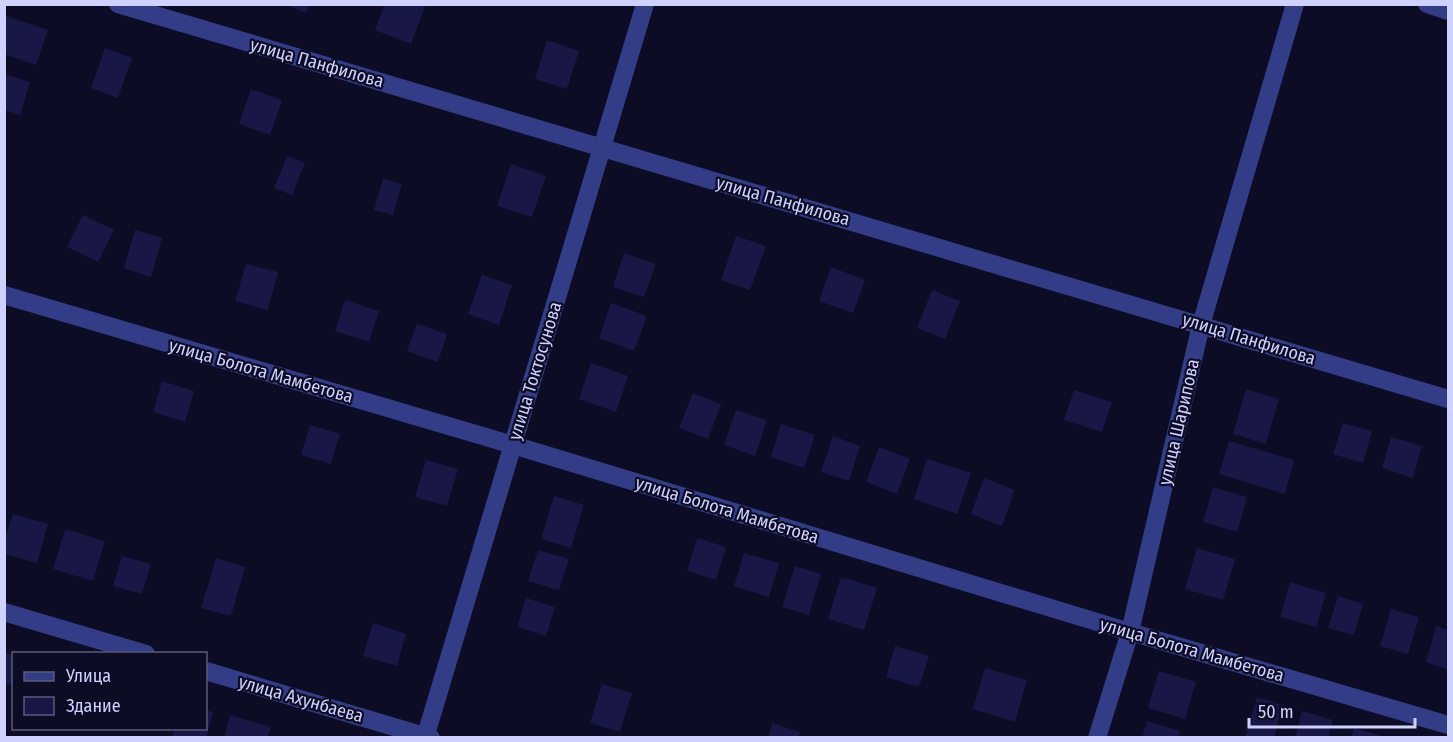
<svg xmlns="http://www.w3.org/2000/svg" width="1453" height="742" font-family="'Fira Sans Condensed',sans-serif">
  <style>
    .building { fill: #191746 }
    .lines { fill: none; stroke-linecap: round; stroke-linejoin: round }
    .minor { stroke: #333d87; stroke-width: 18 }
    .labels { text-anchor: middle; stroke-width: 4.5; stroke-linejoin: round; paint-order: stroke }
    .street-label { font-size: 18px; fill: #cfd1ff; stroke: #0c0c24 }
  </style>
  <rect width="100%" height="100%" fill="#0c0c24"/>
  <g class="building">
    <path d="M284 4H309L306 13Z"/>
    <path d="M385 4H426L411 44 375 30Z"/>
    <path d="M6 16 48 30 36 65 4 54V20Z"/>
    <path d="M547 40 579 51 567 89 535 79Z"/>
    <path d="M105 48 132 58 118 98 91 88Z"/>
    <path d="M4 74 30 82 20 115 4 110Z"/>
    <path d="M251 89 282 100 270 135 239 124Z"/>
    <path d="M287 156 305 163 292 195 274 188Z"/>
    <path d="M511 164 546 176 532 217 497 206Z"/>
    <path d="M383 179 402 184 393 215 374 210Z"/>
    <path d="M83 215 114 230 98 262 67 247Z"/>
    <path d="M135 230 162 238 151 277 124 268Z"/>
    <path d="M736 236 766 246 750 290 721 280Z"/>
    <path d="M624 253 656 264 644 297 613 287Z"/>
    <path d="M246 264 278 272 268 310 235 301Z"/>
    <path d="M831 267 865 280 853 313 819 301Z"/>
    <path d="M482 275 512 285 499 325 468 314Z"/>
    <path d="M932 290 960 301 945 339 917 328Z"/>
    <path d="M345 300 379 311 369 342 335 331Z"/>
    <path d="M611 303 647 316 634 351 599 338Z"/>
    <path d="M417 324 447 334 438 362 407 351Z"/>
    <path d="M591 363 628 376 616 412 579 399Z"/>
    <path d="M162 381 194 391 185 422 153 412Z"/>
    <path d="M1246 389 1279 399 1266 444 1233 434Z"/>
    <path d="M1074 390 1112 402 1102 432 1064 420Z"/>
    <path d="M693 393 721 404 708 439 679 428Z"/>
    <path d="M736 410 767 420 755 456 724 445Z"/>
    <path d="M1343 423 1372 431 1363 463 1333 454Z"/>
    <path d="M781 424 815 435 804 468 771 457Z"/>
    <path d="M310 425 340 434 331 464 301 455Z"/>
    <path d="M833 436 860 446 849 481 821 472Z"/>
    <path d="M1391 437 1422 446 1413 478 1382 468Z"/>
    <path d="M1229 441 1294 460 1285 494 1219 474Z"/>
    <path d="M879 447 910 459 897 494 866 482Z"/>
    <path d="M927 459 971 473 957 514 914 499Z"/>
    <path d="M426 460 458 469 447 506 415 497Z"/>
    <path d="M984 478 1015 490 1002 526 971 514Z"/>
    <path d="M1213 487 1247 497 1237 532 1203 522Z"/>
    <path d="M554 496 584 505 571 548 541 539Z"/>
    <path d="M13 514 48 524 37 563 4 554V542Z"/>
    <path d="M65 529 105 541 93 581 53 569Z"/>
    <path d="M697 538 726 547 716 580 687 571Z"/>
    <path d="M1197 548 1235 559 1223 600 1185 589Z"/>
    <path d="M538 550 569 559 559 590 528 581Z"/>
    <path d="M744 553 779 563 769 597 734 586Z"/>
    <path d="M122 556 151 564 142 594 113 586Z"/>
    <path d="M216 558 245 567 231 616 201 608Z"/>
    <path d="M795 566 821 574 809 615 782 607Z"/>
    <path d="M841 577 877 588 864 630 828 619Z"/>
    <path d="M1290 582 1326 593 1316 627 1280 617Z"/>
    <path d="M1338 596 1363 604 1354 635 1328 628Z"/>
    <path d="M526 598 555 607 546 636 517 627Z"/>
    <path d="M1391 609 1419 617 1408 654 1380 646Z"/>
    <path d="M373 623 406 634 397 666 363 656Z"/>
    <path d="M1436 626 1448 630V670L1426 662Z"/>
    <path d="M895 646 929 656 919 687 886 677Z"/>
    <path d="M4 653 14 655V675L11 685 4 683Z"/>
    <path d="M985 668 1027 680 1015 722 973 709Z"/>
    <path d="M1159 671 1196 682 1185 719 1148 708Z"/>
    <path d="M602 684 632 693 620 732 590 723Z"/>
    <path d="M1257 697 1283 705 1274 738H1245Z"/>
    <path d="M206 710 213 712 206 738H172L175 728H206Z"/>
    <path d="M1302 711 1333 720 1328 738H1295Z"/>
    <path d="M230 715 271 727 267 738H224Z"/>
    <path d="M1147 721 1180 731 1178 738H1142Z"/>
    <path d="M772 723 800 732 798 738H768Z"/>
    <path d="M1354 728 1385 737V738H1351Z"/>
  </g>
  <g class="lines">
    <g class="minor">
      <path d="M118 4 1448 399"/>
      <path d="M1427 4 1448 11"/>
      <path d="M4 295 513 445 1130 632 1448 725"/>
      <path d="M4 612 146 654"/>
      <path d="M206 671 431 738"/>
      <path d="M425 738 645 4"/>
      <path d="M1097 738 1130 632 1201 325 1295 4"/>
    </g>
  </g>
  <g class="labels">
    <g class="street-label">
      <text transform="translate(317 63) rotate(16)" y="6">улица Панфилова</text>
      <text transform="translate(783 201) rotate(16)" y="6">улица Панфилова</text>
      <text transform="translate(1249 339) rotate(17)" y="6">улица Панфилова</text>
      <text transform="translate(261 371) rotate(16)" y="6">улица Болота Мамбетова</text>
      <text transform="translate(535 371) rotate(-73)" y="6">улица Токтосунова</text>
      <text transform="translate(1179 422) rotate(-77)" y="6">улица Шарипова</text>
      <text transform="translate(727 510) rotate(17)" y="6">улица Болота Мамбетова</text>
      <text transform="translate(1192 650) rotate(16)" y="6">улица Болота Мамбетова</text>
      <text transform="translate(301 699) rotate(16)" y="6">улица Ахунбаева</text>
    </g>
  </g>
  <rect width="1453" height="742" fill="none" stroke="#cfd1ff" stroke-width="12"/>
  <rect x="12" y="652" width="195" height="78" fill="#0c0c24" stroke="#5a5b7c" stroke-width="1.5"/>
  <rect x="24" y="672" width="30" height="9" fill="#333d87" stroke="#5a5b7c" stroke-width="1.5"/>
  <text x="66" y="682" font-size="18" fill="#cfd1ff">Улица</text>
  <rect x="24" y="697" width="30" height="18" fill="#191746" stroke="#5a5b7c" stroke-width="1.5"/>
  <text x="66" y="712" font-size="18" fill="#cfd1ff">Здание</text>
  <path d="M1249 718v9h166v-9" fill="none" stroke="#cfd1ff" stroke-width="3"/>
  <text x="1258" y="718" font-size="18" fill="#cfd1ff" stroke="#0c0c24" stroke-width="4.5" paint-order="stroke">50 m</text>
</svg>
